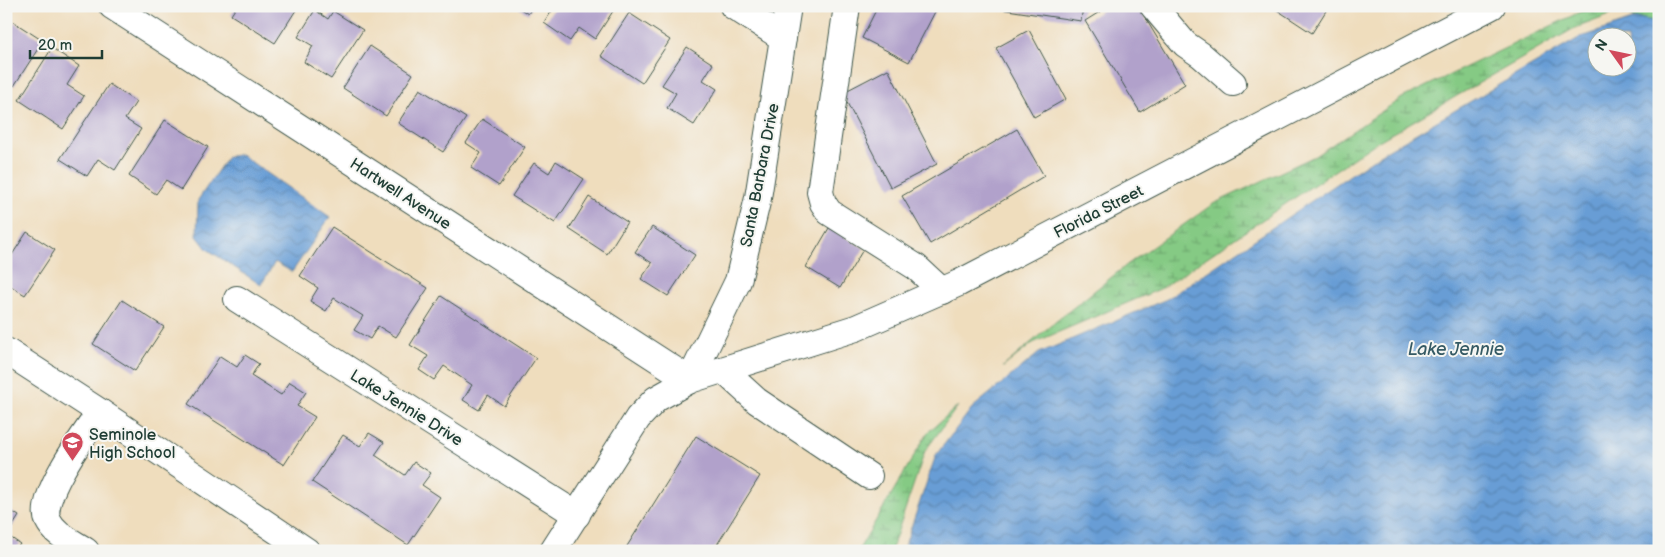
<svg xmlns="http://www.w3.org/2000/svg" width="1665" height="557" font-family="'Balsamiq Sans',sans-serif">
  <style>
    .grass { fill: url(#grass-tufts); stroke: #52845c }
    .wetland { fill: url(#wetland-marsh); stroke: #52845c }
    .water { fill: url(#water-waves); stroke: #446d84; fill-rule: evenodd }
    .building { fill: #b1a1cb }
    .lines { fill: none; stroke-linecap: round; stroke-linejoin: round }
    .minor-casing { stroke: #3e5549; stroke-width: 28 }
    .minor { stroke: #fff; stroke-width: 26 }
    .labels { text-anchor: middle; stroke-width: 4; stroke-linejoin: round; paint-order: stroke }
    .street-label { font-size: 16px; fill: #1f3d34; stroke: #f6f6f2 }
    .poi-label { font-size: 16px; fill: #1f3d34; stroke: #f6f6f2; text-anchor: start }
    .water-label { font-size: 18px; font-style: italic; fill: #355a64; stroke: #f6f6f2 }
  </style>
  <defs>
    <pattern id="grass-tufts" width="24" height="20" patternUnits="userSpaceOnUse" patternTransform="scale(1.25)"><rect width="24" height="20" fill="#85ca84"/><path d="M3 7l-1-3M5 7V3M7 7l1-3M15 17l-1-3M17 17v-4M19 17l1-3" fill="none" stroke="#6ca56d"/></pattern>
    <pattern id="wetland-marsh" width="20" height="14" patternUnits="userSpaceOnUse" patternTransform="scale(1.25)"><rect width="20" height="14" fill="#85ca84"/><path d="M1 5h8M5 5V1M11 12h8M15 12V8" fill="none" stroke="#6ca56d"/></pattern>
    <pattern id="water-waves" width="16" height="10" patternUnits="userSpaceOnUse" patternTransform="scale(1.25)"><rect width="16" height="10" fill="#689dd5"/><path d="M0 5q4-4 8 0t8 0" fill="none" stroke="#5581ae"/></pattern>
  </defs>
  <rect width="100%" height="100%" fill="#f6f6f2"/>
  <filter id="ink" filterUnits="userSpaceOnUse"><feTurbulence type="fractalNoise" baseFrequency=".02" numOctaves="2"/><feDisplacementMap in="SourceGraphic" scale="10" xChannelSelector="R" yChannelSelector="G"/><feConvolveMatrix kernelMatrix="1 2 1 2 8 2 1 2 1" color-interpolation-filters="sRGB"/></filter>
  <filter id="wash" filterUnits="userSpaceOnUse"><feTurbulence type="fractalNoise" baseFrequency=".0096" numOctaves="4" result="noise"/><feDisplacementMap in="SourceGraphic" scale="20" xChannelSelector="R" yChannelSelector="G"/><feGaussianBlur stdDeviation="1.12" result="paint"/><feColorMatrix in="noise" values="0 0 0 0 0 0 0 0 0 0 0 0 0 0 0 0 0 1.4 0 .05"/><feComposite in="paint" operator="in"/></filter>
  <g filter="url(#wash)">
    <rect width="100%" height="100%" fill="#efddbd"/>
    <path class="grass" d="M1626 6H1659V26L1621 13Z"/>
    <g class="wetland">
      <path d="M1611 6 1610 15 1573 29 1377 142 1160 289 1033 343 1003 367 1049 327 1128 264 1213 204 1315 156 1402 98 1580 12Z"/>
      <path d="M958 406 925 451 891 551H858L928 432Z"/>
    </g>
    <g class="water">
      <path d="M1638 18 1659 22V551H903L936 455 972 408 1039 353 1167 299 1384 152 1579 38ZM1598 38H1628V68H1598Z"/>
      <path d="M240 154 330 217 292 272 275 262 261 285 207 249 197 236 198 200 227 157Z"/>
    </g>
    <g id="blocks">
      <g class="building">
        <path d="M237 6H290L296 10 275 43 231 15Z"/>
        <path d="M516 6H533L528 14Z"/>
        <path d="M555 6H611L615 8 595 39 579 28 570 41 544 23Z"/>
        <path d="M878 6H938L909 62 862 38Z"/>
        <path d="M980 6H1083L1081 21Z"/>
        <path d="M1109 6H1138L1185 84 1140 112 1085 21Z"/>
        <path d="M1271 6H1329L1312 33Z"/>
        <path d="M315 10 328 19 333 11 363 30 331 79 304 62 313 46 298 37Z"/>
        <path d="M629 13 670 40 642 83 601 56Z"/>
        <path d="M6 17 43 41 14 86 6 81Z"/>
        <path d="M1029 30 1066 99 1034 117 996 48Z"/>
        <path d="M370 46 413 74 386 116 343 88Z"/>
        <path d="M687 47 713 64 703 80 717 89 694 125 667 108 676 93 662 85Z"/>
        <path d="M52 48 79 66 67 85 84 96 63 129 19 100Z"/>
        <path d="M888 69 937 164 891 188 842 93Z"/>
        <path d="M109 84 136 102 125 119 141 129 115 170 98 159 87 176 60 159Z"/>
        <path d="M420 89 466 118 443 152 398 123Z"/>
        <path d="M482 119 525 147 499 186 471 168 481 153 466 143Z"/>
        <path d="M165 120 208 147 181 190 166 180 156 194 129 176Z"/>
        <path d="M1017 129 1044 176 930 244 902 196Z"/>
        <path d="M556 161 584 179 555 223 512 196 534 163 549 173Z"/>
        <path d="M589 197 627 222 607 254 569 229Z"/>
        <path d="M332 227 428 288 396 337 378 326 370 339 354 330 363 316 334 298 326 311 310 301 318 288 300 276Z"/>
        <path d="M652 227 695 255 668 296 641 279 652 263 635 252Z"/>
        <path d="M829 228 864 248 840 288 806 267Z"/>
        <path d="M27 232 55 250 25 295 6 283V264Z"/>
        <path d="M441 296 536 358 504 406 488 395 479 410 463 400 472 385 444 366 434 380 419 370 428 356 410 345Z"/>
        <path d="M122 300 164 327 135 371 93 344Z"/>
        <path d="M245 355 259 364 251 376 281 395 290 382 306 392 297 406 315 417 284 465 188 404 220 356 237 367Z"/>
        <path d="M369 433 384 442 375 455 405 475 414 462 431 473 422 485 440 497 408 545 312 482 343 435 360 446Z"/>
        <path d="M696 436 760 476 713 551H624Z"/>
        <path d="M6 508 19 516 7 535 20 544 15 551H6Z"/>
      </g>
    </g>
  </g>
  <g filter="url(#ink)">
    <use href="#blocks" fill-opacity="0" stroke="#3e5549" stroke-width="1"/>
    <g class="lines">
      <defs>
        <g id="minor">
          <path d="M112 6 690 380"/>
          <path d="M733 6 783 38"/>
          <path d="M847 6 820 192 823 203 829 212 916 267 942 291"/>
          <path d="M1153 6 1185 44 1201 55 1233 83"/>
          <path d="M237 299 577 515"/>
          <path d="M6 351 100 412 307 551"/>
          <path d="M723 370 757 401 869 476"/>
          <path d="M690 380 738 281 758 198 788 6"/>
          <path d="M86 551C73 542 55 535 48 520 37 498 87 431 100 412"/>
          <path d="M553 551 638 418 656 399 690 380 856 328 959 283 1492 6"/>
        </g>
      </defs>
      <use href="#minor" class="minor-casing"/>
      <use href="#minor" class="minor"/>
    </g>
  </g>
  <defs>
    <symbol id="school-pin" viewBox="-11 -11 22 30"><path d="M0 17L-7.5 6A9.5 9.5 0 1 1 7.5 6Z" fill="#d1495b" stroke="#f6f6f2"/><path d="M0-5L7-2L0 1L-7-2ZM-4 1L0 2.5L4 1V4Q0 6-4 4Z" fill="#fff"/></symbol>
  </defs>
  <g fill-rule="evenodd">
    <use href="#school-pin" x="60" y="430" width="25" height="34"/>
  </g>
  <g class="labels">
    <g class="street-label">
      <text transform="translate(759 175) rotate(-79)" y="6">Santa Barbara Drive</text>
      <text transform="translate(401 193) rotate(33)" y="6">Hartwell Avenue</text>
      <text transform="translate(1098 211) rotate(-27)" y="6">Florida Street</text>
      <text transform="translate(407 407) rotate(32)" y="6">Lake Jennie Drive</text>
    </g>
    <g class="poi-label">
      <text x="89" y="440">Seminole<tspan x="89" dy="18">High School</tspan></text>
    </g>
    <g class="water-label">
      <text x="1456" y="355">Lake Jennie</text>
    </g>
  </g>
  <rect width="1665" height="557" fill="none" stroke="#f6f6f2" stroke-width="25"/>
  <g transform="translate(1612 52) rotate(303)"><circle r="24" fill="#f6f6f2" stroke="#a0aca6"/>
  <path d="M0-4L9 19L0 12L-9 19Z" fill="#d1495b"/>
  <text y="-8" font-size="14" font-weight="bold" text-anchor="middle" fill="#1f3d34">N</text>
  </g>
  <path d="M30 50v8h72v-8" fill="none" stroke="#1f3d34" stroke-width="2.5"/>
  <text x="38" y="50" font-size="15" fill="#1f3d34" stroke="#f6f6f2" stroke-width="4" paint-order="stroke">20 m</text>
</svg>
